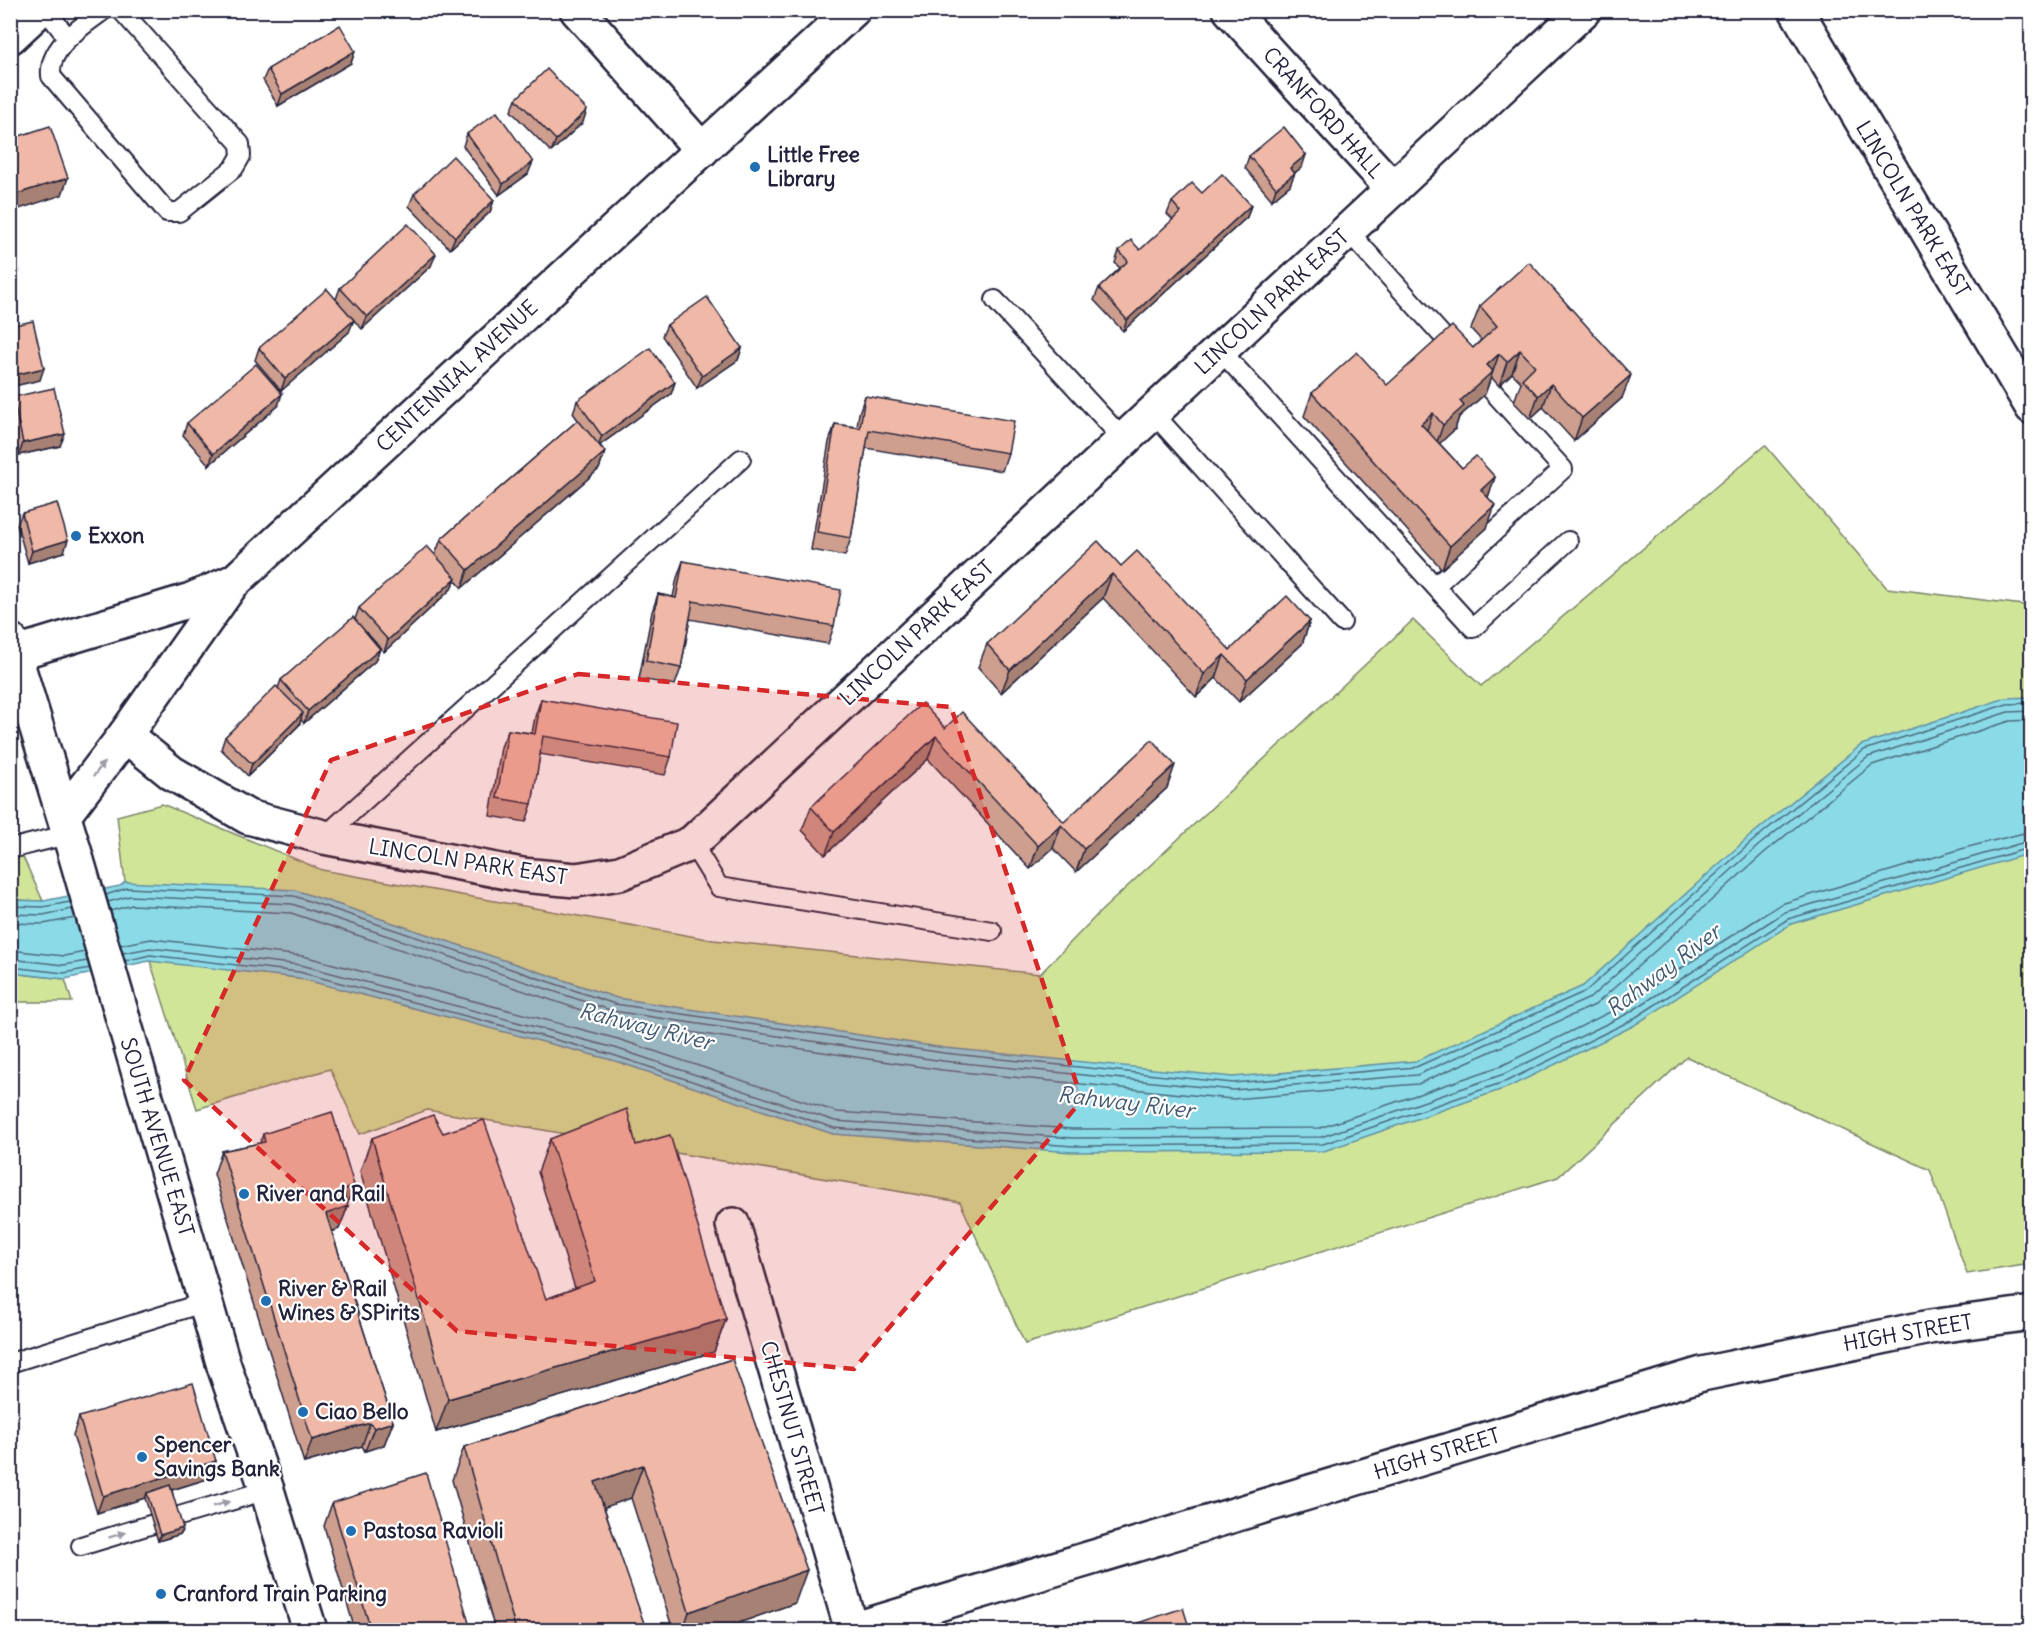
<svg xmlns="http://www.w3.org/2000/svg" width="2042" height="1641" font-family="Delius,sans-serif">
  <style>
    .green { fill: #d1e599; stroke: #7a846a; stroke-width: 1.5 }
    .water { fill: #8bdae7; stroke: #6190a2; stroke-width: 1.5 }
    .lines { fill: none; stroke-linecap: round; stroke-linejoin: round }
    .shore { stroke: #4c6c80; stroke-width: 1.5 }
    .lane-casing { stroke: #22223b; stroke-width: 22 }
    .street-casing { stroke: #22223b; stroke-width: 38 }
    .secondary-casing { stroke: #22223b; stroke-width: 38 }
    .lane { stroke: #fff; stroke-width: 18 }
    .street { stroke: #fff; stroke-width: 33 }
    .secondary { stroke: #fff; stroke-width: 33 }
    .wall { fill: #ce9e8f; stroke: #22223b; stroke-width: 1.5 }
    .shaded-wall { fill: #a88174; stroke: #22223b; stroke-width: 1.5 }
    .building { fill: #f0b8a6; stroke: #22223b; stroke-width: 1.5 }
    .oneway { fill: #9c9ca7 }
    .marked { fill: #d62828; fill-opacity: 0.2; stroke: #d62828; stroke-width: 4.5; stroke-dasharray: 12 8; stroke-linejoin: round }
    .poi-dot { fill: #1f6fb2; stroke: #fff; stroke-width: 2 }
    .labels { text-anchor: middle; stroke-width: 4.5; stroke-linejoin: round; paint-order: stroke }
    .street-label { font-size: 21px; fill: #22223b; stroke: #fff }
    .poi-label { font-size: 21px; font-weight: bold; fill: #22223b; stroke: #fff; text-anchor: start }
    .water-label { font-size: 22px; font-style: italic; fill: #42596f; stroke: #fff }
  </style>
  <rect width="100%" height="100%" fill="#fff"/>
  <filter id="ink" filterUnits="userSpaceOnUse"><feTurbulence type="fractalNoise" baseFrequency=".0167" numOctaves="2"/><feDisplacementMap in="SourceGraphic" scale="12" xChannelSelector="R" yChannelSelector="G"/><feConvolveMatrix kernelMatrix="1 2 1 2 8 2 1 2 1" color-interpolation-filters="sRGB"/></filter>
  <g filter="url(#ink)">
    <g class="green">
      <path d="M1765 445 1887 588 2031 606V1264L1967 1274 1930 1170 1687 1057 1558 1177 1025 1344 960 1202 427 1110 360 1134 330 1069 197 1109 125 882 117 816 162 804 322 870 713 940 1040 974 1099 913 1413 620 1481 686Z"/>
      <path d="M11 844H17L43 901 11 900Z"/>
      <path d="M11 973 65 979 72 1002H11Z"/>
    </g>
    <path class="water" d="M2031 697V853L1791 924 1633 1026 1509 1087 1324 1151 1072 1152 833 1134 612 1060 298 978 149 961 65 979 11 973V900L43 901 120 886 125 882 295 890 617 998 945 1048 1233 1077 1416 1061 1583 986 1750 836 1861 745 2006 698Z"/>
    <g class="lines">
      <g class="shore">
        <path d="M106 895 127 888 294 896 615 1004 944 1053 1233 1083 1416 1067 1586 991 1754 840 1864 750 2007 704 2032 703"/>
        <path d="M108 902 130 896 292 904 613 1011 943 1061 1233 1090 1417 1075 1590 998 1758 846 1868 757 2008 712 2032 711"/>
        <path d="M10 906 43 907 70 902"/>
        <path d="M110 911 132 905 291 913 611 1020 942 1070 1232 1099 1418 1084 1595 1005 1764 853 1872 765 2010 721 2032 720"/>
        <path d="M10 914 43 915 72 909"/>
        <path d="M10 923 43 924 75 918"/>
        <path d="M120 945 151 939 303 956 618 1039 837 1112 1073 1129 1320 1128 1501 1066 1622 1006 1781 904 1968 847 2032 831"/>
        <path d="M10 950 64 956 85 952"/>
        <path d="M123 953 150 948 301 965 615 1048 835 1121 1073 1138 1321 1137 1504 1074 1627 1014 1785 912 2032 840"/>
        <path d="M10 959 64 965 87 961"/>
        <path d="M125 961 150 955 299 972 613 1055 834 1128 1073 1146 1323 1144 1507 1081 1630 1021 1788 919 2032 847"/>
        <path d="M10 967 64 973 90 968"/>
      </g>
      <defs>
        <g id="lane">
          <path d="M46 10 67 37"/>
          <path d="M104 10C83 26 48 46 51 76L167 212H179L234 168 241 156 240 144 121 10"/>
          <path d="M1348 231 1459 354"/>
          <path d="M995 300 1124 440"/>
          <path d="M1220 350 1473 628 1568 541"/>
          <path d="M1153 413 1342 622"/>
          <path d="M1435 586 1563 469 1488 386"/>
          <path d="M324 837 741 459"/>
          <path d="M692 843 719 887 992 931"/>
          <path d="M10 849 70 834"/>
          <path d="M10 1363 206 1302"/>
          <path d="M176 1517 267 1490"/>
          <path d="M81 1546 153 1524"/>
        </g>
        <g id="street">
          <path d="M577 10 702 150"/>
          <path d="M1230 10 1393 189"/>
          <path d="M1796 10 2032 407"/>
          <path d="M10 37 39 10"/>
          <path d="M125 735 172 773 248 817 324 837 522 875 576 880 620 873 692 843 1584 10"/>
          <path d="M733 1225 852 1630"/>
          <path d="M852 1630 1702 1374 1930 1327 2032 1313"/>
        </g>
        <g id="secondary">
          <path d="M10 640 74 850 224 1366 267 1490 310 1630"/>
          <path d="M10 655 191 600 235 581 853 10"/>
          <path d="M64 815 125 735 233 582"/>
        </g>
      </defs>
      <use href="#lane" class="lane-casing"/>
      <use href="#street" class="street-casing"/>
      <use href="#secondary" class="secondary-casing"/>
      <use href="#lane" class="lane"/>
      <use href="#street" class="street"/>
      <use href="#secondary" class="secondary"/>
    </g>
    <g class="wall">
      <path d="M355 51 351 63 278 106 263 80 268 69Z"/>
      <path d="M516 99 583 122 551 152 511 111Z"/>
      <path d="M467 134 528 174 499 195 463 146Z"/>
      <path d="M1249 156 1302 167 1294 173 1290 185 1272 200 1245 168Z"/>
      <path d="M1202 193 1251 205 1247 217 1123 331 1094 300 1099 288 1120 268 1115 263 1119 251 1140 250 1173 220 1167 214 1172 202Z"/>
      <path d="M414 194 494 200 490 212 450 249 409 206Z"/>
      <path d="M431 266 362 329 349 315V332L281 391 255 360 259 348 336 299 340 288Z"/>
      <path d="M1480 306 1622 398 1574 441 1543 407 1530 419 1514 402 1521 382 1512 373 1499 386 1491 377 1485 394 1459 417 1455 429 1439 443 1462 468 1495 477 1488 497 1487 528 1442 569 1304 416 1312 393 1387 385 1473 348 1481 340 1471 329Z"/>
      <path d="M667 325 742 348 738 360 697 388 662 336Z"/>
      <path d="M675 382 671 394 600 445 605 452 599 469 462 588 455 580 451 589 384 652 366 632 380 649 375 661 304 723 301 720 299 725 248 776 221 749 225 737 278 688 281 680 355 619 359 608 435 555 441 539 578 420 573 413 577 401Z"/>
      <path d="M865 396 1008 453 1002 471 866 448 851 538 845 556 811 550 829 442 835 424 857 427 859 413Z"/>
      <path d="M13 397 60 446 19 455 10 418V404Z"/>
      <path d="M278 406 209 465 183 435 187 423Z"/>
      <path d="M22 513 64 552 28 563 17 525Z"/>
      <path d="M683 561 834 626 828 644 690 619 681 668 675 685 639 679 652 612 658 594 673 597 677 578Z"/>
      <path d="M1121 566 1230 650 1310 621 1302 644 1239 702 1216 678 1196 697 1103 598 1001 693 978 667 987 644Z"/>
      <path d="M541 699 671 757 665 775 540 754 532 804 526 822 490 816 501 747 508 730 532 733 535 717Z"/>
      <path d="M945 728 1064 822 1167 788 1076 872 1053 848 1030 869 928 759 825 855 802 830 811 807Z"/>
      <path d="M443 1133 546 1299 575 1288 538 1172 550 1139 636 1145 726 1319 714 1352 436 1432 360 1171 372 1138Z"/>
      <path d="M263 1134 354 1185 347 1204 348 1206 339 1229 332 1232 393 1422 384 1445 365 1451 362 1446 304 1463 214 1174 222 1151 260 1143Z"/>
      <path d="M732 1359 795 1603 719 1630H673L631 1498 604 1507 645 1630H495L452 1480 464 1447Z"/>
      <path d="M79 1417 210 1478 172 1490 181 1534 158 1541 145 1498 97 1513 73 1435Z"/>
      <path d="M332 1503 471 1630H355L324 1526Z"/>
      <path d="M1138 1623 1190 1630H1135Z"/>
    </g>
    <g class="shaded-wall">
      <path d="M355 51 351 63 278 106 282 94Z"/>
      <path d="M587 110 583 122 551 152 556 140Z"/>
      <path d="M1306 155 1302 167 1286 180 1290 168Z"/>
      <path d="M533 162 528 174 499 195 503 184Z"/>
      <path d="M1295 173 1290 185 1272 200 1276 188Z"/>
      <path d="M68 178 62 195 10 212V196Z"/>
      <path d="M494 200 490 212 450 249 455 237Z"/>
      <path d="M1251 205 1247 217 1123 331 1127 320Z"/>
      <path d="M436 254 431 266 362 329 367 317Z"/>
      <path d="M19 271 15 283 10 284V273Z"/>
      <path d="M354 320 349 332 281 391 285 379Z"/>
      <path d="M742 348 738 360 697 388 702 376Z"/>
      <path d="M1520 350 1512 373 1499 386 1507 362Z"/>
      <path d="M1499 354 1485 394 1459 417 1455 429 1435 448 1443 425 1487 365Z"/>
      <path d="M44 368 40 380 10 387V376Z"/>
      <path d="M1631 375 1622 398 1574 441 1582 418Z"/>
      <path d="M675 382 671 394 597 447 602 436Z"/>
      <path d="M1551 384 1543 407 1530 419 1538 396Z"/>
      <path d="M282 394 278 406 209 465 213 454Z"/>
      <path d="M1433 413 1425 436 1421 424Z"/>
      <path d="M65 434 60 446 19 455 23 443Z"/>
      <path d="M605 452 599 469 462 588 468 570Z"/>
      <path d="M1495 477 1487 500 1481 490Z"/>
      <path d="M1495 505 1487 528 1442 569 1450 546Z"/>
      <path d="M68 540 64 552 28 563 32 551Z"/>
      <path d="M1112 574 1103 598 1001 693 1010 670Z"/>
      <path d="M456 578 451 589 384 652 388 640Z"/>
      <path d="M1310 621 1302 644 1239 702 1247 679Z"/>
      <path d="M380 649 375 661 304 723 308 711Z"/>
      <path d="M1224 655 1216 678 1196 697 1204 674Z"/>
      <path d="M303 713 299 725 248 776 252 764Z"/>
      <path d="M936 736 928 759 825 855 834 832Z"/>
      <path d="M1175 765 1167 788 1076 872 1084 849Z"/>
      <path d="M1061 825 1053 848 1030 869 1038 846Z"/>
      <path d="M354 1185 346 1207 348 1206 339 1229 318 1237 326 1214 343 1190Z"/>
      <path d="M726 1319 714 1352 436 1432 448 1399Z"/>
      <path d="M393 1422 384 1445 365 1451 374 1428Z"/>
      <path d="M370 1423 362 1446 304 1463 312 1440Z"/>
      <path d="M216 1461 210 1478 149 1497 147 1493 145 1498 97 1513 103 1496Z"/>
      <path d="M643 1465 631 1498 583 1515 595 1482Z"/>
      <path d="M183 1528 181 1534 158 1541 160 1535Z"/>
      <path d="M807 1570 795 1603 719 1630H683L689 1612Z"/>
    </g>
    <g class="building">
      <path d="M340 25 355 51 282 94 268 69Z"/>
      <path d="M547 69 587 110 556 140 516 99Z"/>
      <path d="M497 112 533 162 503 184 467 134Z"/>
      <path d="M50 126 68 178 10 196V139Z"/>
      <path d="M1284 127 1306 155 1290 168 1295 173 1276 188 1249 156Z"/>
      <path d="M453 156 494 200 455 237 414 194Z"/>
      <path d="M1222 174 1251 205 1127 320 1099 288 1128 261 1119 251 1131 240 1140 250 1181 212 1172 202 1192 183 1202 193Z"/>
      <path d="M408 224 436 254 367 317 340 288Z"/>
      <path d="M10 238 19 271 10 273Z"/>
      <path d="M1529 262 1631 375 1582 418 1551 384 1538 396 1522 379 1535 366 1520 350 1507 362 1499 354 1487 365 1493 371 1460 401 1464 406 1443 425 1433 413 1421 424 1462 468 1476 456 1495 477 1481 490 1495 505 1450 546 1312 393 1357 352 1387 385 1452 326 1473 348 1497 326 1480 306Z"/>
      <path d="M327 289 354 320 285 379 259 348Z"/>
      <path d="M707 297 742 348 702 376 667 325Z"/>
      <path d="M33 321 44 368 10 376V326Z"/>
      <path d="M650 348 675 382 602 436 577 401Z"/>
      <path d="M256 364 282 394 213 454 187 423Z"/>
      <path d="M54 388 65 434 23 443 13 397Z"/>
      <path d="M865 396 1014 421 1008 453 869 430 851 538 817 532 835 424 860 428Z"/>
      <path d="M578 420 605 452 468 570 441 539Z"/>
      <path d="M57 503 68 540 32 551 22 513Z"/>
      <path d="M1098 541 1121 566 1137 551 1230 650 1287 596 1310 621 1247 679 1224 655 1204 674 1112 574 1010 670 987 644Z"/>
      <path d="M427 546 456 578 388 640 359 608Z"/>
      <path d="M683 561 841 590 834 626 693 601 681 668 646 661 658 594 676 598Z"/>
      <path d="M353 617 380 649 308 711 281 680Z"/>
      <path d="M276 686 303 713 252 764 225 737Z"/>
      <path d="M541 699 677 722 671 757 543 736 532 804 497 798 508 730 535 734Z"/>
      <path d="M922 703 945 728 962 712 1064 822 1152 740 1175 765 1084 849 1061 825 1038 846 936 736 834 832 811 807Z"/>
      <path d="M627 1109 636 1145 670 1135 726 1319 448 1399 372 1138 433 1115 443 1133 484 1120 546 1299 595 1281 550 1139Z"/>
      <path d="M332 1112 354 1185 343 1190 348 1206 326 1214 393 1422 374 1428 370 1423 312 1440 222 1151 265 1142 263 1134Z"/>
      <path d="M732 1359 807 1570 689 1612 643 1465 595 1482 646 1629 640 1630H516L464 1447Z"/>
      <path d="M193 1383 216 1461 103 1496 79 1417Z"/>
      <path d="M426 1473 471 1630H371L332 1503Z"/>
      <path d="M170 1485 183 1528 160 1535 147 1493Z"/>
      <path d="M1183 1608 1190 1630H1141L1138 1623Z"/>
    </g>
    <defs><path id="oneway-solid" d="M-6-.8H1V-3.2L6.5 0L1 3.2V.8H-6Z" transform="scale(1.5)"/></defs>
    <g class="oneway">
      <use href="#oneway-solid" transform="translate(99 769) rotate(-53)"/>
      <use href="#oneway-solid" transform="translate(221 1504) rotate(-17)"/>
      <use href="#oneway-solid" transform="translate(117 1535) rotate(-17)"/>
    </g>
  </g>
  <path class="marked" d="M578 674 951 707 1082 1100 854 1369 457 1331 184 1080 331 760Z"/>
  <g class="poi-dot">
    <circle cx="755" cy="167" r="6"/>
    <circle cx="76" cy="536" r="6"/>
    <circle cx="244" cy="1194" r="6"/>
    <circle cx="266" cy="1301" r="6"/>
    <circle cx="303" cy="1412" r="6"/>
    <circle cx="142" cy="1457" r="6"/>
    <circle cx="351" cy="1531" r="6"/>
    <circle cx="161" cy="1594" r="6"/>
  </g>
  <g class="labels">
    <g class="street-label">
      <text transform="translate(1323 113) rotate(48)" y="7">CRANFORD HALL</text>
      <text transform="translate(1913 209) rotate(59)" y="7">LINCOLN PARK EAST</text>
      <text transform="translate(1272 302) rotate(-43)" y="7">LINCOLN PARK EAST</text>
      <text transform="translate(457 376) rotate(-43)" y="7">CENTENNIAL AVENUE</text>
      <text transform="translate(917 633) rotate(-43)" y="7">LINCOLN PARK EAST</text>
      <text transform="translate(468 862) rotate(9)" y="7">LINCOLN PARK EAST</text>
      <text transform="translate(157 1137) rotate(73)" y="7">SOUTH AVENUE EAST</text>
      <text transform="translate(1908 1333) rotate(-10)" y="7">HIGH STREET</text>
      <text transform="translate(792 1428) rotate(74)" y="7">CHESTNUT STREET</text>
      <text transform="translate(1437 1454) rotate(-17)" y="7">HIGH STREET</text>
    </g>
    <g class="poi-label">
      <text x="767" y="162">Little Free<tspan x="767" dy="24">Library</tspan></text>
      <text x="88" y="543">Exxon</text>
      <text x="256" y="1201">River and Rail</text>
      <text x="278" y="1296">River &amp; Rail<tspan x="278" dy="24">Wines &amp; SPirits</tspan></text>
      <text x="315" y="1419">Ciao Bello</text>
      <text x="154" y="1452">Spencer<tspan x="154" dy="24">Savings Bank</tspan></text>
      <text x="363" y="1538">Pastosa Ravioli</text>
      <text x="173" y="1601">Cranford Train Parking</text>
    </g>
    <g class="water-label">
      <text transform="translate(1663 970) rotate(-37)" y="8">Rahway River</text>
      <text transform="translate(646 1026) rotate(14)" y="8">Rahway River</text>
      <text transform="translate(1126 1102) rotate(7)" y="8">Rahway River</text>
    </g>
  </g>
  <rect width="2042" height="1641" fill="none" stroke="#fff" stroke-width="36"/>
  <rect x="18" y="18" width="2006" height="1605" fill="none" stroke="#22223b" stroke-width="2" filter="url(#ink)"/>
</svg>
